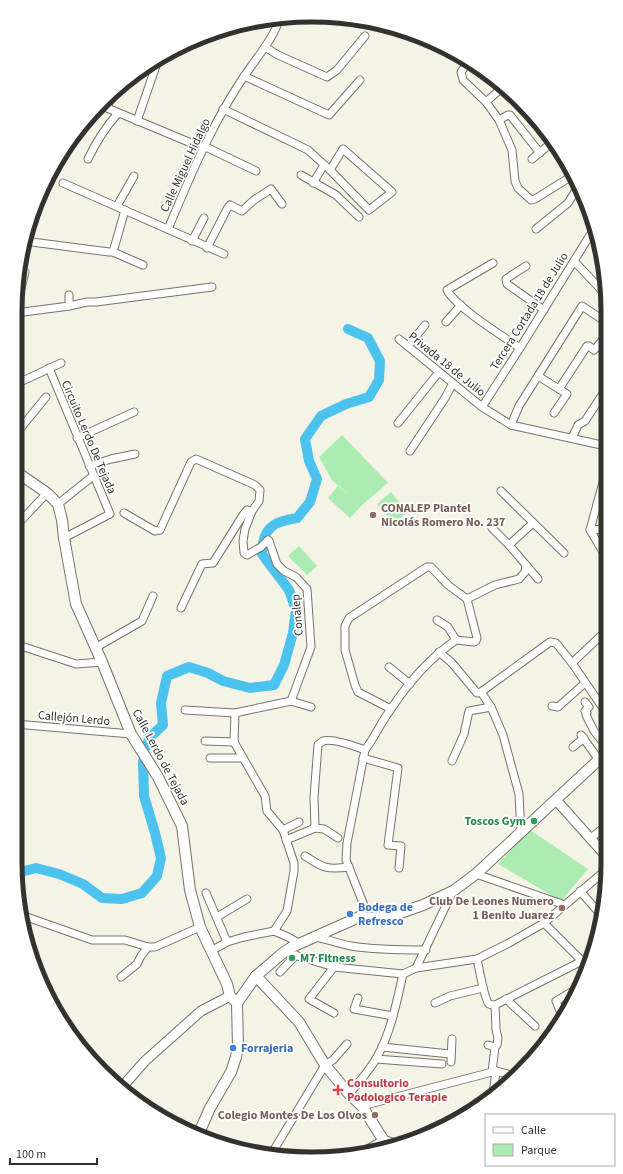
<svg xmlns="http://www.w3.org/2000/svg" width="623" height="1174" font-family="'Source Sans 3',sans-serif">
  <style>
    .green { fill: #aaecb2 }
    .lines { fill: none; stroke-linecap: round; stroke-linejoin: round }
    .river { stroke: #4cc2ef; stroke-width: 10 }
    .minor-casing { stroke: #767369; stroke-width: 9 }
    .tertiary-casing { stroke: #767369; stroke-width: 11 }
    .secondary-casing { stroke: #767369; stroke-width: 12 }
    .minor { stroke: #fff; stroke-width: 7 }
    .tertiary { stroke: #fff; stroke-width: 9 }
    .secondary { stroke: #fff; stroke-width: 10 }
    .education-dot { fill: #8d6e63; stroke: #fff; stroke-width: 1.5 }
    .leisure-dot { fill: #2e9e5b; stroke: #fff; stroke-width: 1.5 }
    .shop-dot { fill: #3f7fe0; stroke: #fff; stroke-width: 1.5 }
    .health-dot { fill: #e0444e; stroke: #fff; stroke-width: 1.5 }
    .labels { text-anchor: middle; stroke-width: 3.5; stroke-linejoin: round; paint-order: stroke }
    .street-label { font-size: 12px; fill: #33322e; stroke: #fff }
    .education-label { font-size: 12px; font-weight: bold; fill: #785e54; stroke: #fff; text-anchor: end }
    .leisure-label { font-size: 12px; font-weight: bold; fill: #27864d; stroke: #fff; text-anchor: end }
    .shop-label { font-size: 12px; font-weight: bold; fill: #366cbe; stroke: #fff; text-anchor: start }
    .health-label { font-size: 12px; font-weight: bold; fill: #be3a42; stroke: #fff; text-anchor: start }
    .rim { fill: none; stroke: #33322e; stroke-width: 5 }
  </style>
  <rect width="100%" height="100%" fill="#f5f2e6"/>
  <g class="green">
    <path d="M342 435 388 483 362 505 350 518 328 498 338 486 352 497 332 480 319 457Z"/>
    <path d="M391 492 408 512 394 523 377 504Z"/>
    <path d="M299 546 317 566 307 575 288 556Z"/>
    <path d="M530 830 588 869 561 901 498 864Z"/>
  </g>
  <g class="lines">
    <g class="river">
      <path d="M263 543C266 524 280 521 297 518L310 502 317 479 309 461 305 439 321 416 346 404 369 397 379 380 380 361 368 338 348 329"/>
      <path d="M147 746 149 738 163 725 161 703 167 676 189 667 208 673 223 681 250 688 274 685 284 665 293 633 296 610 289 590 262 554 263 546"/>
      <path d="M17 873 36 868 59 874 83 884 102 898 122 899 142 893 157 876 161 858 155 833 144 796 143 762 144 756"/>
    </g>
    <defs>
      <g id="minor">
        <path d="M265 47 278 55 327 77 337 70 365 36"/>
        <path d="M469 61 461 72 463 80 486 102 499 120 512 150 515 181 518 188 531 200 535 199 572 176"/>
        <path d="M244 76 329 115 360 80"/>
        <path d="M486 102 504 86"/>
        <path d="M100 105 203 148H208L256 171"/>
        <path d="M108 108 110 96"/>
        <path d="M223 109 308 150 330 170 369 210 392 192 343 149 330 170"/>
        <path d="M499 120 508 115H510L540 153"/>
        <path d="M137 121 158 60"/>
        <path d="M88 159C96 142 105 128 118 113"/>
        <path d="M532 159 549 145"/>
        <path d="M301 175 336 195 359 217"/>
        <path d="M63 183 224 254"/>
        <path d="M313 183 324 165"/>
        <path d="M117 206 134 176"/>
        <path d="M168 229C192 172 215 116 252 65 260 54 278 31 279 18"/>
        <path d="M536 229 568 203 578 187"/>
        <path d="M24 241 109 252H113L143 265"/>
        <path d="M192 241 204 218"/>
        <path d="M207 248 227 209 230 205 242 211 254 200 271 189 282 204"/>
        <path d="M113 252 125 210"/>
        <path d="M574 261 606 295"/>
        <path d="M493 263 447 290C457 308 501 335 520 348"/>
        <path d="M526 266 506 279 507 284 544 310"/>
        <path d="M69 306 87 302H96L212 287"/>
        <path d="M16 309 25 272"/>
        <path d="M16 313 69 306V295"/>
        <path d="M446 322 461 305"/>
        <path d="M399 339 482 407 511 425 606 446"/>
        <path d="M408 346 425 325"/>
        <path d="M49 368 110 514 64 538"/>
        <path d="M538 376 567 394 554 413"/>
        <path d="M16 384 61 363"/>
        <path d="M559 389 587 346H589L594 350 595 349 606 336"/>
        <path d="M482 407 520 348 595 227"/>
        <path d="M398 423 439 372"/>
        <path d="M511 425 519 406 582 306 606 322"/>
        <path d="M15 435 46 397"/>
        <path d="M77 438 134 412"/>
        <path d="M572 438 578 425 585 421 606 389"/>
        <path d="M410 451 445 398 453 383"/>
        <path d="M89 466 111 459 135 454"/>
        <path d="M606 471 590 530 606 557"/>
        <path d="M501 491 564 553"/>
        <path d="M58 504 93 476"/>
        <path d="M124 513 155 531 160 530 191 462 196 459 255 485 260 490 259 501 252 511 245 529 243 541 244 553 247 555 261 547 268 540 269 541 277 564 284 571 296 577 307 589 311 647 291 701"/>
        <path d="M15 527 47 493"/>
        <path d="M492 528 509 545 538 579"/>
        <path d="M590 530 606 529"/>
        <path d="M509 545 533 523"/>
        <path d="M467 599 495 585 519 579 525 572 526 565"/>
        <path d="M181 608 202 564 213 563 243 515 247 510 252 511"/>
        <path d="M437 620 448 627 456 640"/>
        <path d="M15 644 76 664 102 662"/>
        <path d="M95 648 142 621 153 596"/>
        <path d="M439 652 452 663 477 693 481 692 491 707 503 735 519 794 521 833"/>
        <path d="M572 663 607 630"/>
        <path d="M389 667 410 684"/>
        <path d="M481 692 550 642 556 643 572 663 607 714"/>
        <path d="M585 702 589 707 585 711 587 713 586 715 594 731 607 747"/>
        <path d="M552 706 558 707 585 683"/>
        <path d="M185 710 235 713 291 701 311 707"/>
        <path d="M235 713 234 742 265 796 267 811 283 830 294 863V871L287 911 274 931"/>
        <path d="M15 724 131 734"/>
        <path d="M581 735 599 760"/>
        <path d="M205 741 234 742"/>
        <path d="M573 747 584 738"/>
        <path d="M210 758H243"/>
        <path d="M363 758 398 768 388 845 401 846 399 868"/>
        <path d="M452 761 464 734 469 711 491 707"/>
        <path d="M315 828 314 797 318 745C319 744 321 742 323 741 332 738 357 747 365 750"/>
        <path d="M283 830 299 822"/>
        <path d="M590 839 607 825"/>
        <path d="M286 840 315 828 324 829 338 838"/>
        <path d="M305 856C323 868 327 870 349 867"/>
        <path d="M476 874 565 905"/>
        <path d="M580 891 602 916"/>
        <path d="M206 893 227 942"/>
        <path d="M24 916 92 940H125L148 947H155L200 927"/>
        <path d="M217 917 247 899"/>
        <path d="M357 918 365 908 346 860 347 843 365 750C375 737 381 722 391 709 408 683 430 658 456 640L474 642 476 641 477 638 467 599 448 585 431 567H427L349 618 345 626V650L355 685 358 692 391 709"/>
        <path d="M544 923 587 966"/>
        <path d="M315 937C328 939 339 944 351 946 376 950 401 950 426 950"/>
        <path d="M211 951 227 942 244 937 274 931 288 937 300 944"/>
        <path d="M284 952 334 967 403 974 416 968 477 959 509 943 544 923 607 869"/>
        <path d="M477 959C479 967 484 999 489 1004 491 1005 493 1005 495 1005L582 961"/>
        <path d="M416 968 453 891"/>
        <path d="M280 972 296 955"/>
        <path d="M121 977 137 964 141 956 148 947"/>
        <path d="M358 998 354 1009 393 1016"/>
        <path d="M506 999 535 1026"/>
        <path d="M435 1003 450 996 483 988"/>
        <path d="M495 1005 496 1029 498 1038 497 1045"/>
        <path d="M334 1013 309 999 334 967"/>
        <path d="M563 1018 556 1001 578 988"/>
        <path d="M488 1045 495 1047 492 1072"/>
        <path d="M382 1047 450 1054"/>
        <path d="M376 1059 442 1064"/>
        <path d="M451 1062 452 1039"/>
        <path d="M349 1094C359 1082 370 1070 377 1057 391 1032 397 1001 403 974"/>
        <path d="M493 1094 496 1071"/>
        <path d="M362 1106 496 1071 515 1076"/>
        <path d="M275 1148 325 1065 333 1060 347 1044"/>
      </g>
      <g id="tertiary">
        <path d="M556 800 607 857"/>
        <path d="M123 1086 145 1061 201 1011 230 996"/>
      </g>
      <g id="secondary">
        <path d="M15 471 47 493 58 504 62 520 64 538 76 604 102 662 131 734 158 777 182 826 190 890 200 927 227 984 230 996 237 1003"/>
        <path d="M256 976 299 1022 325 1065 349 1094 362 1106 384 1141"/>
        <path d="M199 1133 210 1108 231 1072 236 1057 238 1046 237 1003 256 976 284 952 292 947 357 918 389 917 423 905 453 891 476 874 607 752"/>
        <path d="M369 1150 384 1141 394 1144"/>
      </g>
    </defs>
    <use href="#minor" class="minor-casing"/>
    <use href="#tertiary" class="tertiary-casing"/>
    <use href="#secondary" class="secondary-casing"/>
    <use href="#minor" class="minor"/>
    <use href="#tertiary" class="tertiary"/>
    <use href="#secondary" class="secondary"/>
  </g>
  <g class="education-dot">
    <circle cx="373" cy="515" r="4"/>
    <circle cx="562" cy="908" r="4"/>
    <circle cx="375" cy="1115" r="4"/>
  </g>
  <g class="leisure-dot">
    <circle cx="534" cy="821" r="4"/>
    <circle cx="292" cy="958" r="4"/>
  </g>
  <g class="shop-dot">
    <circle cx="350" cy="914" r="4"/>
    <circle cx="233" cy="1048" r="4"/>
  </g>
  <path class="health-dot" d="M336 1084h4v4h4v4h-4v4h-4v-4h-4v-4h4z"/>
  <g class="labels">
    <g class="street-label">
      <text transform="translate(185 165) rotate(-65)" y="4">Calle Miguel Hidalgo</text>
      <text transform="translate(529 311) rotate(-58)" y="4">Tercera Cortada 18 de Julio</text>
      <text transform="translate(447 364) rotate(39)" y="4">Privada 18 de Julio</text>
      <text transform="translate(89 437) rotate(67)" y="4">Circuito Lerdo De Tejada</text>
      <text transform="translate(297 615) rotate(-95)" y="4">Conalep</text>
      <text transform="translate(74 718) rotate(5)" y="4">Callejón Lerdo</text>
      <text transform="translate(161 757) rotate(62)" y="4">Calle Lerdo de Tejada</text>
    </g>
    <g class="education-label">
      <text x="381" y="512" text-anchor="start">CONALEP Plantel<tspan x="381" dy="14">Nicolás Romero No. 237</tspan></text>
      <text x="554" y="905">Club De Leones Numero<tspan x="554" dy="14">1 Benito Juarez</tspan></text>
      <text x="367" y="1119">Colegio Montes De Los Olvos</text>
    </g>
    <g class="leisure-label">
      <text x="526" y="825">Toscos Gym</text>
      <text x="300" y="962" text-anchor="start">M7 Fitness</text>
    </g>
    <g class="shop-label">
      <text x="358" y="911">Bodega de<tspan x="358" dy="14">Refresco</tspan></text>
      <text x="241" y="1052">Forrajeria</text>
    </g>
    <g class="health-label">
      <text x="347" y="1087">Consultorio<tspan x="347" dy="14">Podologico Terapie</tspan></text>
    </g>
  </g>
  <path d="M0 0H623V1174H0ZM311 22H312A289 289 0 0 1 601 311V863A289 289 0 0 1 312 1152H311A289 289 0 0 1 22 863V311A289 289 0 0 1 311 22Z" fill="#fff" fill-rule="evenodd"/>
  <path class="rim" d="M311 22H312A289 289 0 0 1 601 311V863A289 289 0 0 1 312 1152H311A289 289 0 0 1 22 863V311A289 289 0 0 1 311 22Z"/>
  <rect x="485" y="1114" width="130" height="52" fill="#ffffff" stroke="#adadab"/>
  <rect x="493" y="1127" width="20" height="6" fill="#ffffff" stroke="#adadab"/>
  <text x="521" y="1134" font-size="12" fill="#33322e">Calle</text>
  <rect x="493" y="1144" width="20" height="12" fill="#aaecb2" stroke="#adadab"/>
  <text x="521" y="1154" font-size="12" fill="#33322e">Parque</text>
  <path d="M10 1158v6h87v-6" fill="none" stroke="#33322e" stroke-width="2"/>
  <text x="16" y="1158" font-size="12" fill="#33322e" stroke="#ffffff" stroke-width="3" paint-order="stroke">100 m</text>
</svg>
